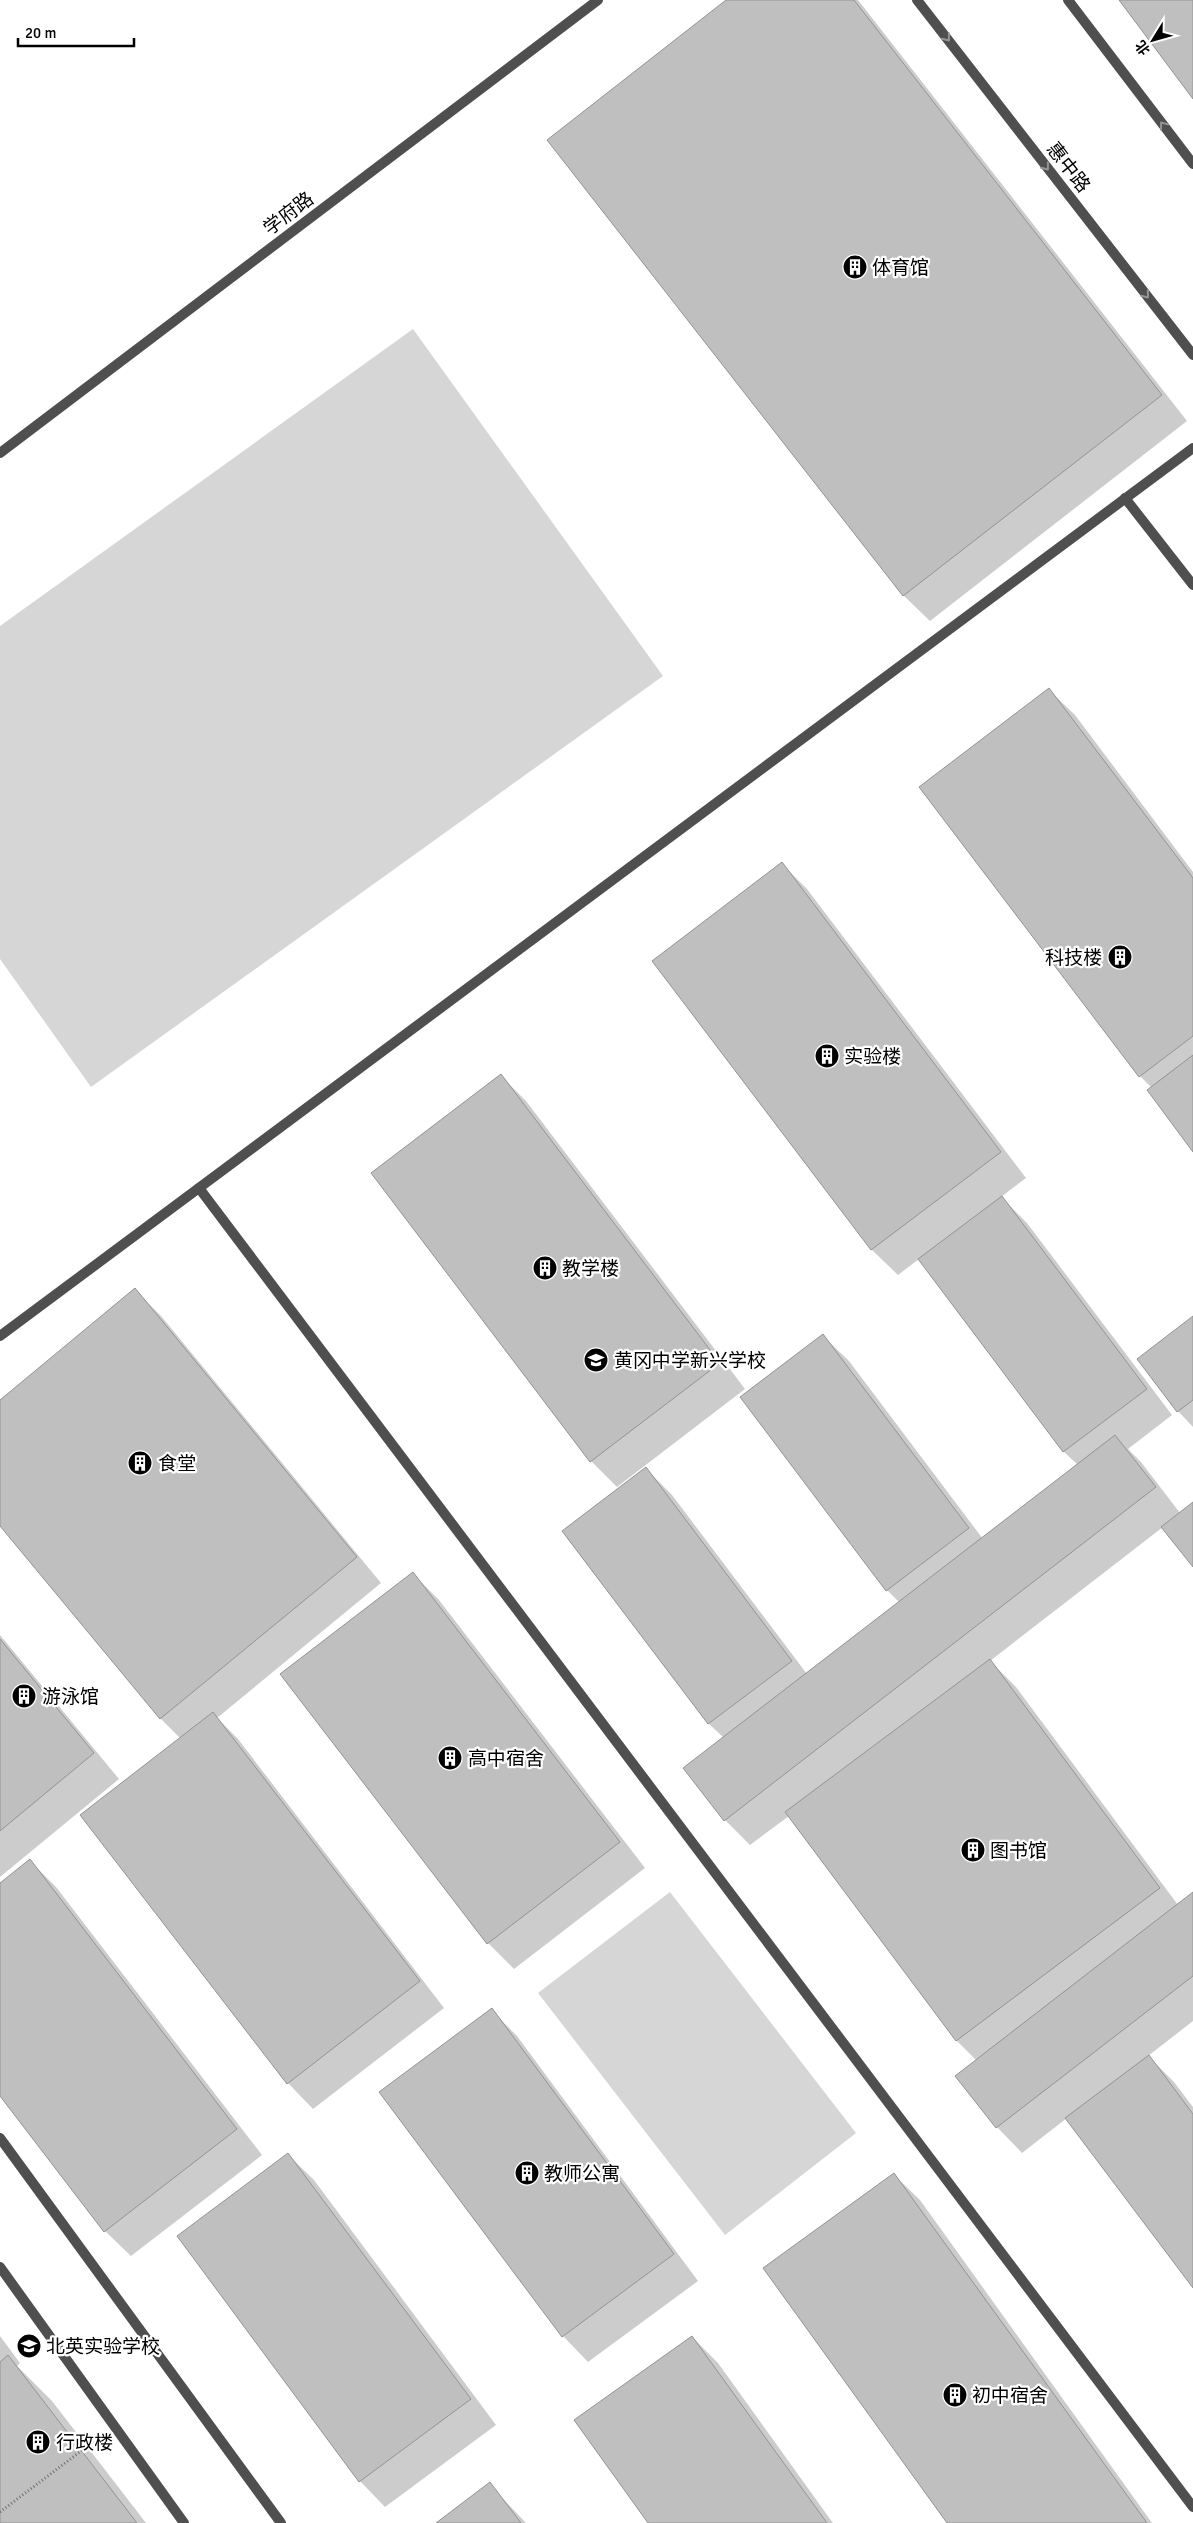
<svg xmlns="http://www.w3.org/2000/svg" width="1193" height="2523" font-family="Signika,'Noto Sans SC',sans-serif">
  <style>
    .green { fill: #d6d6d6 }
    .shadow { fill: #0003 }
    .building { fill: #bfbfbf; stroke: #939393 }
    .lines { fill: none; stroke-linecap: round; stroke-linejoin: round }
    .path { stroke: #717171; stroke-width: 3; stroke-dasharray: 1 2.5; stroke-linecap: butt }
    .service { stroke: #4f4f4f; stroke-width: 10 }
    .tertiary { stroke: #4f4f4f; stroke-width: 10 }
    .oneway { stroke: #959595 }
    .labels { text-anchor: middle; stroke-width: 4.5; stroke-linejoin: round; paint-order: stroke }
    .street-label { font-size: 19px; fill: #000; stroke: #fff }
    .poi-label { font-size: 19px; fill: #000; stroke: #fff; text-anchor: start }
  </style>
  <rect width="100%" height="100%" fill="#fff"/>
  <g class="green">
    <path d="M413 329 663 676 91 1087 0 959V626Z"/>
    <path d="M670 1892 856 2133 725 2235 538 1993Z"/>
  </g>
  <g class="shadow">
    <path d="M728 0H858L1187 421 930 621 904 596 549 140Z"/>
    <path d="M1049 690 1075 715 1193 872V1150L1152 1088 1140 1076Z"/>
    <path d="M782 864 807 889 1026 1178 1001 1197 1027 1223 1172 1415 1128 1449 1141 1462 1180 1513 1193 1503V1565L1163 1527 990 1661 1016 1687 1178 1905 1193 1894V2021L1148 2056 1174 2082 1193 2107V2286L1067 2118 1022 2153 997 2127 977 2061 956 2040 789 1816 750 1845 725 1820 724 1738 709 1724 564 1531 646 1469 672 1495 807 1674 900 1603 887 1590 823 1336 849 1361 983 1539 1078 1465 1064 1452 919 1259 898 1275 872 1250 654 961Z"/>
    <path d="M501 1076 526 1101 745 1389 617 1487 591 1461 372 1173Z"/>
    <path d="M135 1290 161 1316 381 1583 217 1718 238 1739 444 2008 313 2109 288 2083 181 1739 161 1719 0 1524V1401Z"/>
    <path d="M1193 1318V1427L1178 1411 1138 1359Z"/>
    <path d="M413 1574 439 1600 645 1868 514 1969 488 1943Z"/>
    <path d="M0 1635 119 1779 0 1877Z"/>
    <path d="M30 1861 56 1887 262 2155 131 2256 105 2231 0 2094V1884Z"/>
    <path d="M491 2010 517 2036 698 2281 588 2362 563 2336 381 2092Z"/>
    <path d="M288 2155 314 2180 496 2425 385 2507 360 2481Z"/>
    <path d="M894 2175 920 2200 1152 2523H949Z"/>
    <path d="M0 2336 20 2363 17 2366 52 2401 146 2523H0Z"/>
    <path d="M692 2337 718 2363 833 2523H649Z"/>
    <path d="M489 2484 526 2523H438Z"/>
  </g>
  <g class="building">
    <path d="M726 0H854L1162 395 903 596 547 140Z"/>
    <path d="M1119 0H1193V99Z"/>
    <path d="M1049 688 1193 878V1036L1139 1077 919 787Z"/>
    <path d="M782 862 1001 1152 871 1250 652 961Z"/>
    <path d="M1193 1055V1152L1147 1090Z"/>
    <path d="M501 1074 720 1363 590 1462 371 1173Z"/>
    <path d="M1002 1196 1147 1389 1063 1452 918 1259Z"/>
    <path d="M135 1288 357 1557 160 1719 0 1526V1400Z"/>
    <path d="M1193 1316V1400L1177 1412 1137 1359Z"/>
    <path d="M823 1334 969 1528 886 1591 740 1397Z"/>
    <path d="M1115 1435 1156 1487 724 1821 683 1768Z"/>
    <path d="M646 1467 792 1661 708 1724 562 1531Z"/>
    <path d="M1193 1502V1567L1161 1527Z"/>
    <path d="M413 1572 620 1842 487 1944 280 1674Z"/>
    <path d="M0 1639 94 1753 0 1831Z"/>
    <path d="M990 1659 1160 1888 956 2041 785 1812Z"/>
    <path d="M213 1712 420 1981 287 2084 80 1815Z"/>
    <path d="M30 1859 237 2129 104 2232 0 2096V1883Z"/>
    <path d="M1193 1892V1976L996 2128 955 2076Z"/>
    <path d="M492 2008 674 2254 562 2337 379 2092Z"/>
    <path d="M1149 2055 1193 2114V2288L1065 2118Z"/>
    <path d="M288 2153 471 2399 359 2482 177 2236Z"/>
    <path d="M894 2173 1147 2523H947L763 2268Z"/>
    <path d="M692 2336 827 2523H648L574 2420Z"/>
    <path d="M8 2355 137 2523H0V2362Z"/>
    <path d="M490 2482 521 2523H436Z"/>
  </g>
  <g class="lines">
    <path class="path" d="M0 2512 93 2442"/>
    <g class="service">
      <path d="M1125 498 1193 585"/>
      <path d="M199 1188 1193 2507"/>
      <path d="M0 1336 1193 448"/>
      <path d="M0 2138 281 2523"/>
      <path d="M0 2267 184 2523"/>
    </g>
    <g class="tertiary">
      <path d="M917 0 1193 355"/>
      <path d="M1068 0 1193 164"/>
      <path d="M0 453 598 0"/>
    </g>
  </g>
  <defs><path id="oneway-chevron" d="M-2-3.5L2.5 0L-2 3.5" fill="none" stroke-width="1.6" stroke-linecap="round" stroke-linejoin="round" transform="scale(1.25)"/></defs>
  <g class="oneway">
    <use href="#oneway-chevron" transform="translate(947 38) rotate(52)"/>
    <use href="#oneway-chevron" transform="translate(1163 125) rotate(-127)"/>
    <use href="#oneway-chevron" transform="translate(1046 167) rotate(52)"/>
    <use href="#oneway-chevron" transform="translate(1146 295) rotate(52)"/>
  </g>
  <defs>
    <symbol id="building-disc" viewBox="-11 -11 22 22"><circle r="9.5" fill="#000" stroke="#fff"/><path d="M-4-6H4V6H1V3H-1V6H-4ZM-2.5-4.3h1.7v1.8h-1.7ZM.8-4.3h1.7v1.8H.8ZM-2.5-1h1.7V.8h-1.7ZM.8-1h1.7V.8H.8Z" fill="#fff"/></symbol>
    <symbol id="school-disc" viewBox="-11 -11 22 22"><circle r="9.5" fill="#000" stroke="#fff"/><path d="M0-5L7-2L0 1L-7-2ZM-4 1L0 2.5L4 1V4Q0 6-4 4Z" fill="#fff"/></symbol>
  </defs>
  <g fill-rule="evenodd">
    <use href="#building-disc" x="841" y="253" width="28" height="28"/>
    <use href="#building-disc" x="1106" y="943" width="28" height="28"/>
    <use href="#building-disc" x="813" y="1042" width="28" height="28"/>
    <use href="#building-disc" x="531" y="1254" width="28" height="28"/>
    <use href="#school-disc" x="582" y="1346" width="28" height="28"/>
    <use href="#building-disc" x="126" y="1449" width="28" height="28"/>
    <use href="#building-disc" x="10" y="1682" width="28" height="28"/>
    <use href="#building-disc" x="436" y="1744" width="28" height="28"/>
    <use href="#building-disc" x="959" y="1836" width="28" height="28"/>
    <use href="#building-disc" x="513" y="2159" width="28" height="28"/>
    <use href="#school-disc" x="15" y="2332" width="28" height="28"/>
    <use href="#building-disc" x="941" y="2381" width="28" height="28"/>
    <use href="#building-disc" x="24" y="2428" width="28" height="28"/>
  </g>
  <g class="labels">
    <g class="street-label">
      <text transform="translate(1069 167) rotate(52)" y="7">惠中路</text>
      <text transform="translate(288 213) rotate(-37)" y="7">学府路</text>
    </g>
    <g class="poi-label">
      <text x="872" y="274">体育馆</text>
      <text x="1102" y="964" text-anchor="end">科技楼</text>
      <text x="844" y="1063">实验楼</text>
      <text x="562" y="1275">教学楼</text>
      <text x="614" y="1367">黄冈中学新兴学校</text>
      <text x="158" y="1470">食堂</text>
      <text x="42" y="1703">游泳馆</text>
      <text x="468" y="1765">高中宿舍</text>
      <text x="990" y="1857">图书馆</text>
      <text x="544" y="2180">教师公寓</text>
      <text x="46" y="2353">北英实验学校</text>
      <text x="972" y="2402">初中宿舍</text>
      <text x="56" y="2449">行政楼</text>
    </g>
  </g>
  <g transform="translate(1153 40) rotate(233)" stroke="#ffffff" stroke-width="4" paint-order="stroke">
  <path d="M0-4L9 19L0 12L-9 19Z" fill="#000000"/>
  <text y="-8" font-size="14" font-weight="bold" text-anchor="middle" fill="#000000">北</text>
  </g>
  <path d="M18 38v8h116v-8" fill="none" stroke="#000000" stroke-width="2.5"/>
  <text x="25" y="38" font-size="15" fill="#000000" stroke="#ffffff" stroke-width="4" paint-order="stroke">20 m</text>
</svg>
